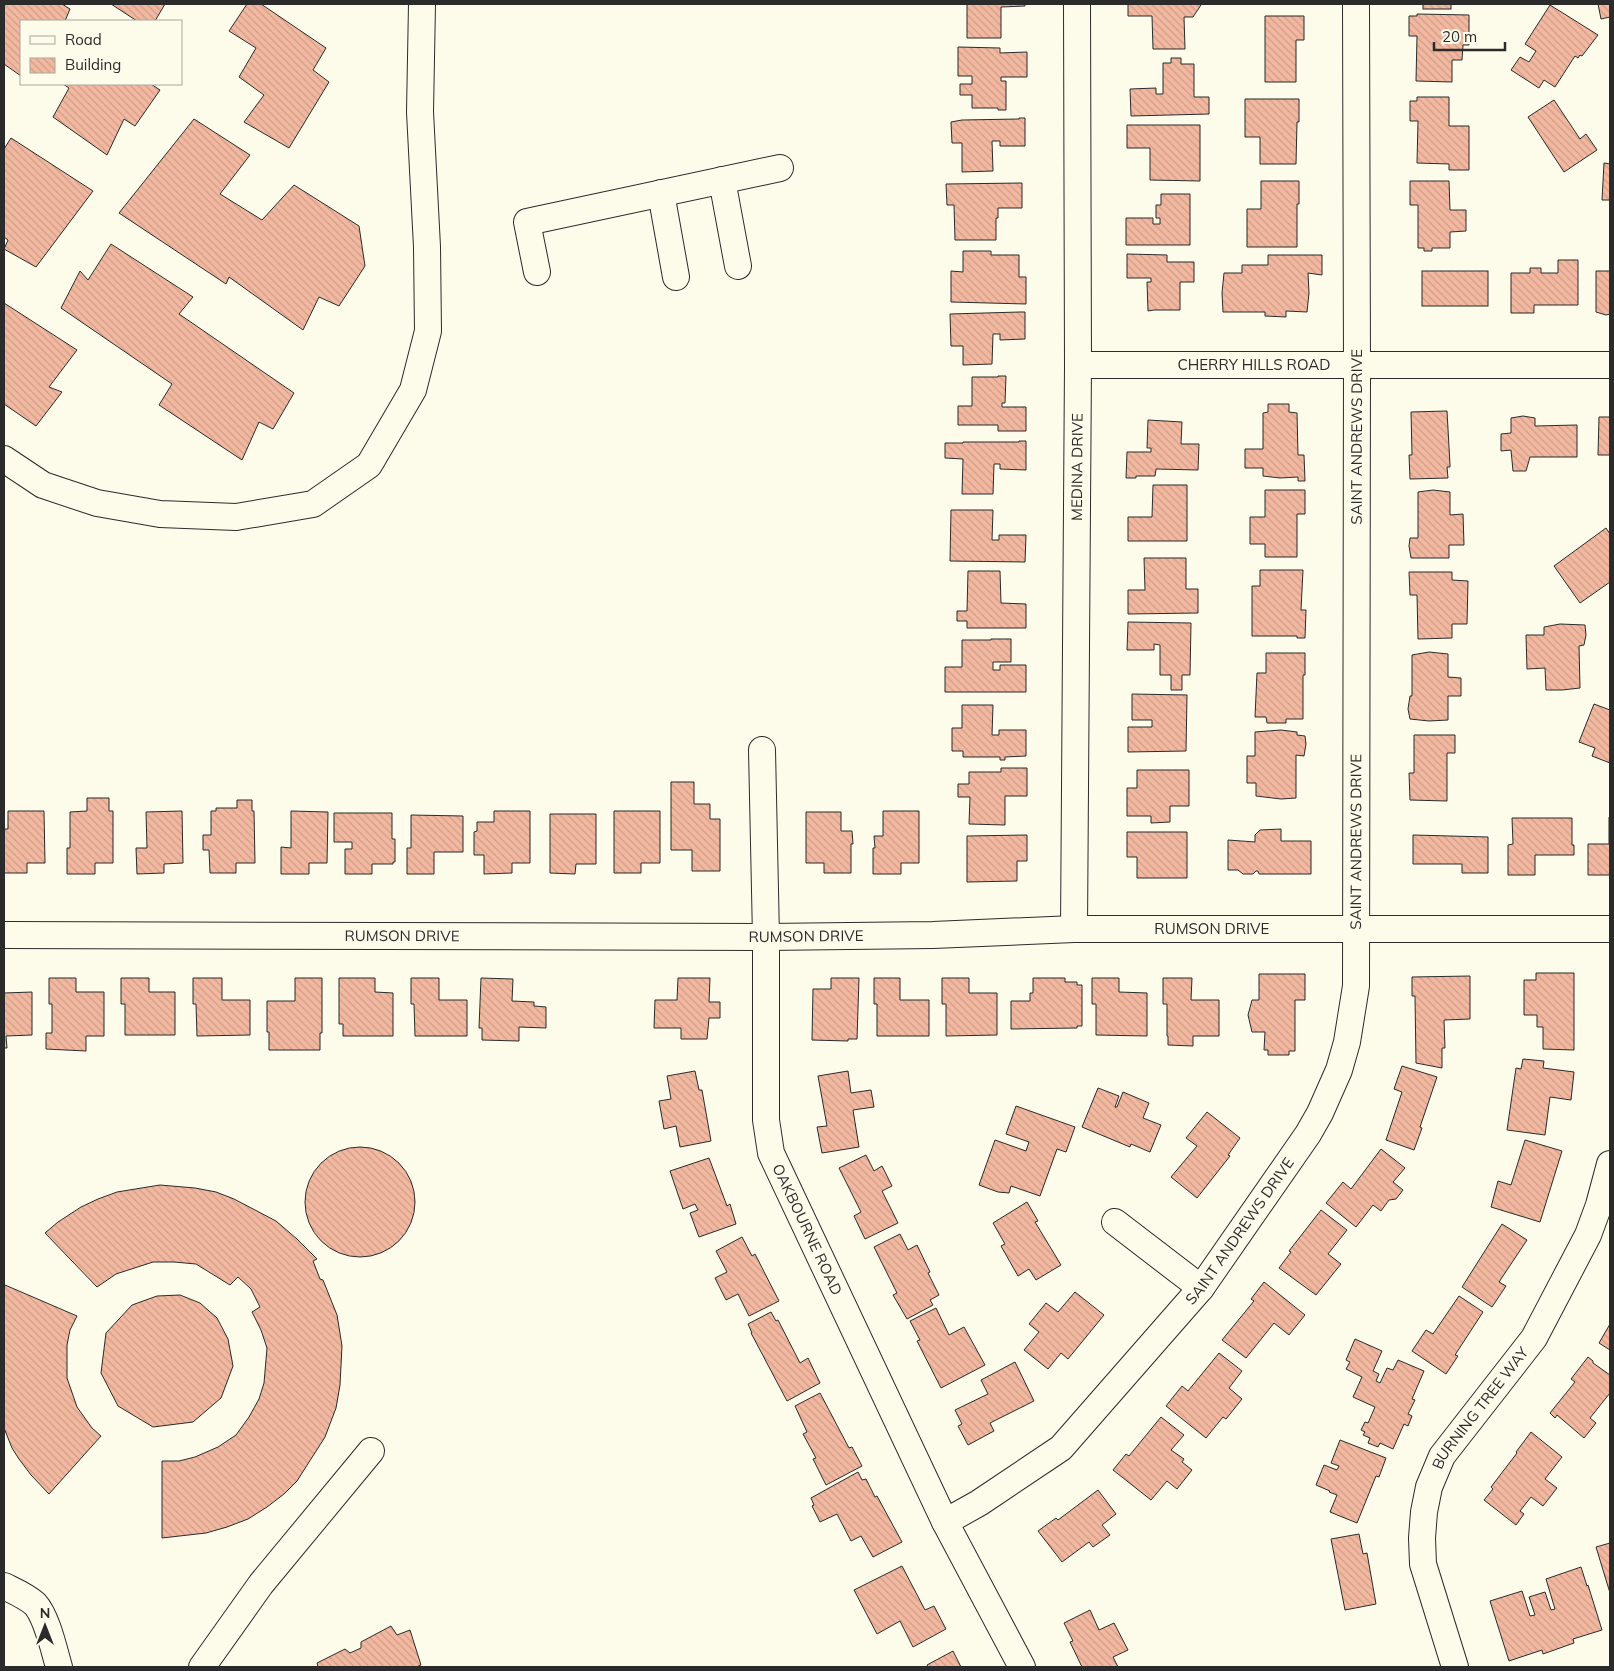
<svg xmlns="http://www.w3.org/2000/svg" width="1614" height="1671" font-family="Mulish,sans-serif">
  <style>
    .building { fill: url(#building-back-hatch); stroke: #2b2b2b }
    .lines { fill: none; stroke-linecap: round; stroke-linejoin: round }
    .minor-casing { stroke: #2b2b2b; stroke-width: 28 }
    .minor { stroke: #fdfbea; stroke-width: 26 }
    .labels { text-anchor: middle; stroke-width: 4; stroke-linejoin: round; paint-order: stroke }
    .street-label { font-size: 15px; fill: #2b2b2b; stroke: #fdfbea }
  </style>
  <defs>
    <pattern id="building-back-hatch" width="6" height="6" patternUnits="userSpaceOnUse" patternTransform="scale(1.25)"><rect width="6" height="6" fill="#f2b8a0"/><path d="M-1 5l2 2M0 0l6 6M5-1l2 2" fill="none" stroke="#d09e8a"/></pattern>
  </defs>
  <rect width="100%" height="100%" fill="#fdfbea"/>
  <g class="building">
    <path d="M4 4H62L70 9 65 21H21V76L4 64Z"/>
    <path d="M111 4H165L155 21H137Z"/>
    <path d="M247 4H261L326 48 313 70 329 82 289 148 244 122 264 95 239 77 256 48 229 31Z"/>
    <path d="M967 4H1025V6L1001 7V38H967Z"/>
    <path d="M1128 4H1201V5L1193 17H1184L1185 49H1153L1152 16H1128Z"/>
    <rect x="1423" y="4" width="28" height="5"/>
    <path d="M1598 4H1610V17L1601 19Z"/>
    <path d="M1550 5 1598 35 1582 56 1580 55 1578 58 1575 56 1555 87 1544 80 1539 88 1511 70 1520 57 1529 62 1536 51 1525 44Z"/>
    <path d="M1417 14 1469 15V45H1463L1462 60H1452V82L1416 81 1417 36H1409V16H1417Z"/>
    <path d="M1265 16H1304V40H1296V82H1265Z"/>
    <path d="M958 47 1000 48V53L1027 52V77H1001V81H1006V110H998V108H972V95H960V84H972V76H958Z"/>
    <path d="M1171 58H1181V64H1194V97H1209V114L1131 116 1130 89 1156 88V94H1163V63H1171Z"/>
    <path d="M63 84H151L160 90 135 126 124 119 107 155 53 117 69 88Z"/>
    <path d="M1417 97H1449V126H1469V170H1449V164L1417 163 1418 121H1410V101H1417Z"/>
    <path d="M1245 99H1299V122H1297L1296 164H1260V137H1245Z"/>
    <path d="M1554 100 1580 139 1586 134 1597 150 1564 172 1528 117Z"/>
    <path d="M1019 118H1025V146H1000V141H992L993 171 962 172V143H952L951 122 962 120 1019 119Z"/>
    <path d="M194 119 250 155 220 194 262 220 294 185 359 226 365 266 339 306 319 297 303 330 229 277 226 284 119 213Z"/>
    <path d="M1127 125H1200V181L1150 180V148H1127Z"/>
    <path d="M11 138 93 191 36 267 4 249 8 240 4 237V149Z"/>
    <path d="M1604 163 1610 164V200H1602Z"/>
    <path d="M1261 181H1299V204H1297V247H1247V209H1261Z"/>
    <path d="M1410 181H1449L1450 210H1466V231L1450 232V248H1432V251H1424V248H1418V205H1410Z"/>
    <path d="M1022 183V208H998V218H996V240H955L954 205H947L946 184Z"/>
    <path d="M1161 194H1190V245H1126V218H1153V224H1160V218H1156V205H1161Z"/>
    <path d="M111 244 193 297 179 314 294 393 273 429 259 422 242 460 159 405 172 384 61 308 80 271 88 280Z"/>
    <path d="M963 251H991V255H1019V277H1026V304L951 302V271L963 272Z"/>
    <path d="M1127 254 1167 255V262H1194V282H1180V310H1154L1148 311 1147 282H1151V278H1127Z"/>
    <path d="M1268 255H1322V275L1308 273 1309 293 1307 312 1286 311V317L1265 316V312H1223L1222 293 1224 273H1242V265H1268Z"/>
    <path d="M1558 260H1578V305H1534V313H1511V273H1530V268H1541V273H1558Z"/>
    <rect x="1422" y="271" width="66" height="35"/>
    <path d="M1596 271H1610V314L1606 315 1596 312Z"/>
    <path d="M4 303 77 350 49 387 62 392 36 426 4 404Z"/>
    <path d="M1020 312H1025V339L1000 340V334H993L992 364 963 365V346H951L950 314Z"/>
    <path d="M998 376H1006L1005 403H1002V407H1026V431H998V425H958V406H972V377H998Z"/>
    <path d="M1268 404H1289V412L1297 413 1298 455H1304L1305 481H1298V477L1280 478 1263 476V468H1245V449H1263V413L1268 412Z"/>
    <path d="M1447 411 1450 465V467H1447L1448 478 1410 479 1409 455H1412L1411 412Z"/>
    <path d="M1523 416 1535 418V426L1577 425V457H1530L1526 471H1513L1511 450 1501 451V434L1511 433V418Z"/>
    <path d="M1599 417H1610V455H1598Z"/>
    <path d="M1148 420 1182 422 1181 444H1199L1198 470 1156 469 1155 476H1136V478H1126L1127 452H1151V448H1147Z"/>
    <path d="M1019 441H1026V470L1000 469V464H994L993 494H962L963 459 945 458V443H963V442H1019Z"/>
    <path d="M1153 485H1187V541H1128V517H1152Z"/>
    <path d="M1265 490H1305V514H1297V557H1265V544H1250V517H1265Z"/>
    <path d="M1433 490 1450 492V515L1463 514 1464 545H1449V558H1411L1409 546 1410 538H1418V492Z"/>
    <path d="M951 510H993L992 540H999V535H1026L1025 562 950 561Z"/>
    <path d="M1606 528 1610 534V582L1580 603 1554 566Z"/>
    <path d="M1144 558H1186V589H1198V613L1128 614V590H1145Z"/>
    <path d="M1260 570H1303L1301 610H1306L1305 638H1297V636H1252V586H1260Z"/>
    <path d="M968 571H1000L1001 603 1026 604V628H967V621H957V611H967Z"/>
    <path d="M1409 572H1452V580L1468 581 1467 624H1452V638L1418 639 1417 595H1410Z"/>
    <path d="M1128 622 1191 623 1190 675H1182V690H1171V675H1160V645L1154 644V650H1127Z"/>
    <path d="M1560 624 1585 625 1586 635 1584 645 1579 646 1580 688 1562 690H1546L1545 668 1527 669 1526 635H1544V627Z"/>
    <path d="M991 639H1011V662H993V670H1000V665H1026V692H945V667H962V640H991Z"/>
    <path d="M1429 652 1448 654V677L1461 678V696H1448V720L1429 721 1410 719 1408 709 1410 696H1412V655Z"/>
    <path d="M1266 653H1305V675H1303V719H1286V723H1267L1266 717H1255L1257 673H1266Z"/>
    <path d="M1132 694 1187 695 1186 751 1128 752V727H1152V720H1132Z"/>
    <path d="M1594 704 1610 710V763L1592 756 1595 748 1579 742Z"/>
    <path d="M962 705H993L992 735H999V730H1026V756L1005 757V760H1000V757H963V751H952V728H962Z"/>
    <path d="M1281 730 1297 732V735L1305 736 1306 744 1304 756 1296 755V798L1281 799 1256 796V783H1247V756H1255V732Z"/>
    <path d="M1414 735H1455V753H1447V801L1410 800 1409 773H1414Z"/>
    <path d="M1001 768H1027V796H1005V825L969 824 970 797H958V784H969V772H1001Z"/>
    <path d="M1137 770H1189V806H1170V822L1151 823V816H1127V788H1137Z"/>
    <path d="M671 782H694V804H710V819H720V871H692V850H671Z"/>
    <path d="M87 798H109V811H113V863H95V874H67V848H70V812L87 811Z"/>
    <path d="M237 800H252V811H254L255 863H236V873H210L209 850H203V835H211V811H216V808H237Z"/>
    <path d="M8 811H44L45 863H27V873H4V829H8Z"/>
    <path d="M182 811 183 863 164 864V873L137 874 136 848H147L146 812Z"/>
    <path d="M291 811 328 812 327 863H309V874H281V847L291 848Z"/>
    <path d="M494 811H530V863H512V873L484 874V855H474V832L477 831V822H494Z"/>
    <path d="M614 811H660V863H641V873H614Z"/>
    <path d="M883 811H919V863H901V874H873V848H875L874 836H883Z"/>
    <path d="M806 812H841V831H852L853 844H851V873H824V863H806Z"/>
    <path d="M334 813H392V839H395V862H393V864H372V874H345V849H352V842H334Z"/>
    <path d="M550 814H596V864H576L575 874 550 873Z"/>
    <path d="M411 815 463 816V852H434V874H407V848H411Z"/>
    <path d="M1609 817H1610V875H1588V844H1609Z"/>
    <path d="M1512 818H1572V845H1574V855H1535V875H1508V845L1513 844Z"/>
    <path d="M1281 829V841H1311V874H1259L1258 871H1256L1253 874H1243L1238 870H1228V840L1255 842V835L1260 830Z"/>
    <path d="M1127 832H1187V878H1137V857H1127Z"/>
    <path d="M1027 835V861H1017V881L967 882V836Z"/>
    <path d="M1413 835 1488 837V873H1462V864H1413Z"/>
    <path d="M1536 973H1574V1050L1543 1049V1027H1537V1015H1524V980H1536Z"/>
    <path d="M1259 974H1305V1000H1295V1051H1289V1055H1268V1050H1264L1265 1032H1252L1248 1015 1252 1000H1259Z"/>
    <path d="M1470 976V1019L1444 1020 1445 1048H1442V1068L1416 1063 1415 996H1412V977Z"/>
    <path d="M4 978V993L32 992V1035L6 1036 7 1048H4Z"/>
    <path d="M49 978H76V992H104V1036H86V1051L46 1049V1033H52V1004H49Z"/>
    <path d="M121 978H149V992H175V1035H125V1004H121Z"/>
    <path d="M193 978H222V1000H250V1035L197 1036 196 1004H193Z"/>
    <path d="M295 978H322V1033H320V1050H269V1032H267V1001H295Z"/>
    <path d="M339 978H375V992L393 993V1036H343V1024H339Z"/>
    <path d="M411 978H439V1000H467V1036H415L414 1004H411Z"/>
    <path d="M481 978 513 979 512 1001 534 1002V1006L546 1007V1028L519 1027V1041L482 1040V1028H479Z"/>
    <path d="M678 978H710L709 1002H720V1018H709L707 1039H681V1028H654L655 1000H677Z"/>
    <path d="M831 978H859L857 1039H848V1041L812 1040 813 989H831Z"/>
    <path d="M874 978H900V1000H929V1036H877V1004H874Z"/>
    <path d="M942 978H969V993H997V1035L946 1036V1004H942Z"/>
    <path d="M1033 978H1065V982H1077V985H1082V1026H1077V1028L1011 1029V1001H1030V993H1033Z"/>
    <path d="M1092 978H1119V992L1147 993V1036L1096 1035V1004H1092Z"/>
    <path d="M1163 978H1192L1191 1000H1219V1036H1193V1046L1168 1045V1036H1167V1004H1163Z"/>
    <path d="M1523 1059 1544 1061 1543 1068 1574 1072 1571 1100 1550 1097 1545 1135 1507 1130 1516 1068 1521 1069Z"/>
    <path d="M1402 1066 1437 1077 1420 1127 1422 1128 1414 1150 1386 1140 1402 1092 1394 1089Z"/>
    <path d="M695 1071 699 1090H702L711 1141 680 1147 676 1126 664 1129 659 1101 671 1099 667 1076Z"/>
    <path d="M848 1071 851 1093 871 1090 874 1107 853 1110 859 1147 822 1153 817 1127 827 1126 818 1076Z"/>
    <path d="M1098 1088 1119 1096 1115 1107H1117L1123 1092 1149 1103 1143 1118 1161 1125 1150 1152 1131 1144 1130 1147 1082 1127Z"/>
    <path d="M1016 1106 1075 1127 1066 1152 1057 1149 1040 1196 1011 1186 1009 1193 998 1192 979 1185 995 1140 1026 1151 1029 1142 1006 1134Z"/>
    <path d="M1207 1112 1240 1138 1228 1155 1230 1156 1197 1198 1171 1177 1197 1146 1186 1138Z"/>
    <path d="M1525 1140 1562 1151 1540 1222 1491 1207 1498 1181 1511 1185Z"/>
    <circle cx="360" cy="1202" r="55"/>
    <path d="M1381 1149 1405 1168 1393 1182 1403 1190 1396 1199 1389 1200 1381 1211 1373 1205 1356 1227 1326 1203 1343 1182 1351 1189Z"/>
    <path d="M866 1155 874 1171 882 1166 892 1186 882 1191 898 1223 865 1239 854 1216 861 1212 839 1168Z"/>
    <path d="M709 1158 727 1206 730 1204 736 1224 699 1237 690 1213 698 1210 695 1204 683 1209 670 1171Z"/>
    <path d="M160 1185 195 1188 216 1192 234 1199 276 1221 297 1239 317 1259 313 1261 320 1279 323 1280 337 1315 342 1346 340 1385 336 1408 325 1437 297 1481 284 1494 267 1507 248 1519 227 1527 206 1533 162 1538V1461H179L195 1457 218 1447 236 1435 249 1417 259 1399 264 1383 267 1348 261 1330 252 1312 260 1307 251 1289 238 1277 230 1285 196 1264 174 1262H153L116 1274 97 1287 45 1233 58 1222 81 1207 98 1199 117 1192Z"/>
    <path d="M1027 1202 1038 1221 1035 1222 1061 1265 1036 1280 1029 1269 1018 1276 1001 1246 1005 1244 993 1223Z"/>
    <path d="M1321 1210 1347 1230 1328 1254 1341 1264 1316 1295 1279 1268 1291 1252 1289 1251Z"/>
    <path d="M1502 1224 1527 1240 1499 1282 1506 1286 1492 1307 1462 1287Z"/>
    <path d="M900 1234 908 1250 917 1245 930 1272 928 1273 939 1295 930 1300 933 1305 907 1319 893 1295 897 1293 874 1247Z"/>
    <path d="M742 1237 752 1256 755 1254 779 1301 749 1316 738 1294 726 1300 715 1278 727 1272 716 1251Z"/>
    <path d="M1264 1282 1305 1315 1289 1335 1274 1323 1246 1358 1222 1340 1254 1301 1251 1299Z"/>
    <path d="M5 1285 77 1316 70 1330 67 1345V1378L77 1407 92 1428 101 1436 49 1494 31 1475 19 1459 12 1448 4 1428V1289Z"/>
    <path d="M1075 1292 1104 1315 1068 1359 1061 1353 1048 1369 1024 1350 1039 1332 1029 1324 1046 1303 1058 1312Z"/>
    <path d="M180 1295 200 1303 217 1318 228 1339 233 1366 221 1398 193 1422 153 1427 118 1406 101 1373 106 1333 132 1305 157 1296Z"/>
    <path d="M1459 1296 1483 1312 1455 1355 1458 1356 1446 1374 1412 1351 1426 1330 1433 1334Z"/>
    <path d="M936 1308 949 1335 964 1327 985 1365 941 1388 917 1341 920 1340 910 1321Z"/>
    <path d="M771 1312 776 1321 778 1320 800 1363 808 1358 820 1383 787 1401 751 1333H752L748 1324Z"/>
    <path d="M1610 1324V1350L1599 1343Z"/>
    <path d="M1355 1339 1382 1351 1373 1371 1379 1374 1376 1381 1380 1383 1387 1368 1393 1370 1398 1360 1424 1371 1412 1399 1415 1400 1408 1414 1412 1416 1408 1426 1404 1424 1393 1449 1380 1443 1378 1447 1368 1443 1370 1438 1363 1435 1365 1432 1361 1430 1365 1422 1368 1423 1375 1407 1353 1397 1362 1377 1346 1369 1350 1362 1346 1360Z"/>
    <path d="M1219 1353 1242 1371 1229 1388 1242 1399 1226 1419 1223 1417 1206 1438 1166 1406 1182 1386 1188 1391Z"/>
    <path d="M1588 1357 1593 1361V1363L1610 1375V1393L1590 1418 1596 1423 1584 1438 1557 1415 1555 1418 1550 1413 1575 1382 1571 1379Z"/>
    <path d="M1015 1362 1034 1401 990 1423 994 1431 968 1445 958 1426 962 1424 955 1410 988 1394 981 1380Z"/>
    <path d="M820 1393 849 1448 852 1447 862 1466 826 1485 813 1459 816 1458 803 1434 807 1432 795 1406Z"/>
    <path d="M1161 1417 1184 1435 1171 1450 1184 1459 1182 1462 1192 1470 1177 1489 1167 1481 1151 1500 1113 1470 1126 1454 1129 1456Z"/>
    <path d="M1531 1432 1562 1457 1545 1479 1557 1488 1543 1506 1531 1497 1520 1511 1524 1514 1516 1525 1484 1500 1493 1489 1491 1487 1517 1453 1516 1452Z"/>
    <path d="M1340 1440 1386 1458 1379 1477 1376 1476 1357 1523 1330 1512 1337 1495 1329 1492 1330 1491 1316 1485 1324 1465 1337 1470 1339 1466 1331 1463Z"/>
    <path d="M858 1472 862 1480 866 1479 875 1497 877 1496 902 1542 873 1557 861 1536 851 1541 837 1514 820 1522 812 1506 814 1505 811 1498Z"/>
    <path d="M1098 1490 1116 1514 1102 1525 1110 1535 1093 1547 1089 1542 1062 1562 1038 1531 1056 1518 1058 1520Z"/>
    <path d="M1359 1534 1363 1554 1367 1553 1376 1604 1345 1610 1331 1539Z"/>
    <path d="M1610 1543V1593L1596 1547Z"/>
    <path d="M902 1566 925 1610 934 1606 946 1629 913 1647 900 1621 877 1634 854 1590Z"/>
    <path d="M1581 1567 1587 1586 1588 1585 1602 1630 1573 1639 1574 1643 1543 1654 1542 1650 1509 1661 1490 1601 1522 1591 1530 1616 1535 1615 1529 1597 1545 1592 1551 1610 1555 1609 1546 1579Z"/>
    <path d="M1090 1610 1099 1630 1114 1623 1128 1650 1113 1657 1118 1667H1082L1070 1642 1073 1641 1064 1623Z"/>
    <path d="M391 1626 397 1635 410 1630 421 1665 416 1667H318L317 1663 345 1649 350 1653 361 1648V1642Z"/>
    <path d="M953 1651 961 1667H928L927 1665Z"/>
  </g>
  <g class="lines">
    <defs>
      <g id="minor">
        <path d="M722 180 738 266"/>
        <path d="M661 193 676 277"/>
        <path d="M537 272 527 222 780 168"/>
        <path id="s1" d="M1078 365H1610"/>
        <path d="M4 459 43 485 97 503 160 514 236 517 313 504 369 465 413 390 428 331 427 247 420 112 422 4"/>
        <path id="s2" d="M762 750 766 937V1120L771 1153 945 1522 1022 1667"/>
        <path id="s3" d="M1074 929 1078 365 1077 4"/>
        <path id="s4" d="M4 935 766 937 933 935 1074 929H1610"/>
        <path d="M1115 1222 1201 1288"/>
        <path id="s5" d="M945 1522 979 1503 1061 1448 1201 1288 1308 1134 1320 1113 1339 1070 1347 1042 1356 986 1357 364 1356 4"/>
        <path d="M4 1586C14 1591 26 1596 35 1604 47 1617 54 1650 59 1667"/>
        <path d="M202 1667 261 1584 371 1451"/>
        <path id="s6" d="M1455 1667 1423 1564 1422 1538 1424 1512 1429 1487 1442 1456 1534 1338 1588 1235 1599 1205 1610 1164"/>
      </g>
    </defs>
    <use href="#minor" class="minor-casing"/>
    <use href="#minor" class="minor"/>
  </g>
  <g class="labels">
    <g class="street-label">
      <text dy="5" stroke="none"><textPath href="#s1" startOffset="176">CHERRY HILLS ROAD</textPath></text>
      <text dy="5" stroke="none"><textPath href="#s5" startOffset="1244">SAINT ANDREWS DRIVE</textPath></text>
      <text dy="5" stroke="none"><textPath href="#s3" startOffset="462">MEDINA DRIVE</textPath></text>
      <text dy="5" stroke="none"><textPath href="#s5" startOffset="839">SAINT ANDREWS DRIVE</textPath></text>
      <text dy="5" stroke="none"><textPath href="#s4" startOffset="1208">RUMSON DRIVE</textPath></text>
      <text dy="5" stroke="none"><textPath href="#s4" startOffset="398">RUMSON DRIVE</textPath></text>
      <text dy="5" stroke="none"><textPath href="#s4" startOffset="802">RUMSON DRIVE</textPath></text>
      <text dy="5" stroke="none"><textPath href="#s2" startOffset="488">OAKBOURNE ROAD</textPath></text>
      <text dy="5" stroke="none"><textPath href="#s5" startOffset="419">SAINT ANDREWS DRIVE</textPath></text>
      <text dy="5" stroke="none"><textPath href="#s6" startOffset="280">BURNING TREE WAY</textPath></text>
    </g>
  </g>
  <rect width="1614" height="1671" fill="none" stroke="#2b2b2b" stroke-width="10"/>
  <rect x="20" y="20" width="162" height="65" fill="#fdfbea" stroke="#a9a89e"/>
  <rect x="30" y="36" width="25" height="8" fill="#fdfbea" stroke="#a9a89e"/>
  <text x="65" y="45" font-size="15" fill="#2b2b2b">Road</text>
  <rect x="30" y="58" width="25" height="15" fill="url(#building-back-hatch)" stroke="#a9a89e"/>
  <text x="65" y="70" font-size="15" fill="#2b2b2b">Building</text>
  <g transform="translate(45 1626)" stroke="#fdfbea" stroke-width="4" paint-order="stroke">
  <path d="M0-4L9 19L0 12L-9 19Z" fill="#2b2b2b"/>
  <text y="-8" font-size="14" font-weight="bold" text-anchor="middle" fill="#2b2b2b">N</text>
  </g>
  <path d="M1434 42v8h71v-8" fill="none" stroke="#2b2b2b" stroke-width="2.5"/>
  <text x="1442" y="42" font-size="15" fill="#2b2b2b" stroke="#fdfbea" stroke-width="4" paint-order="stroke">20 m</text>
</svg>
